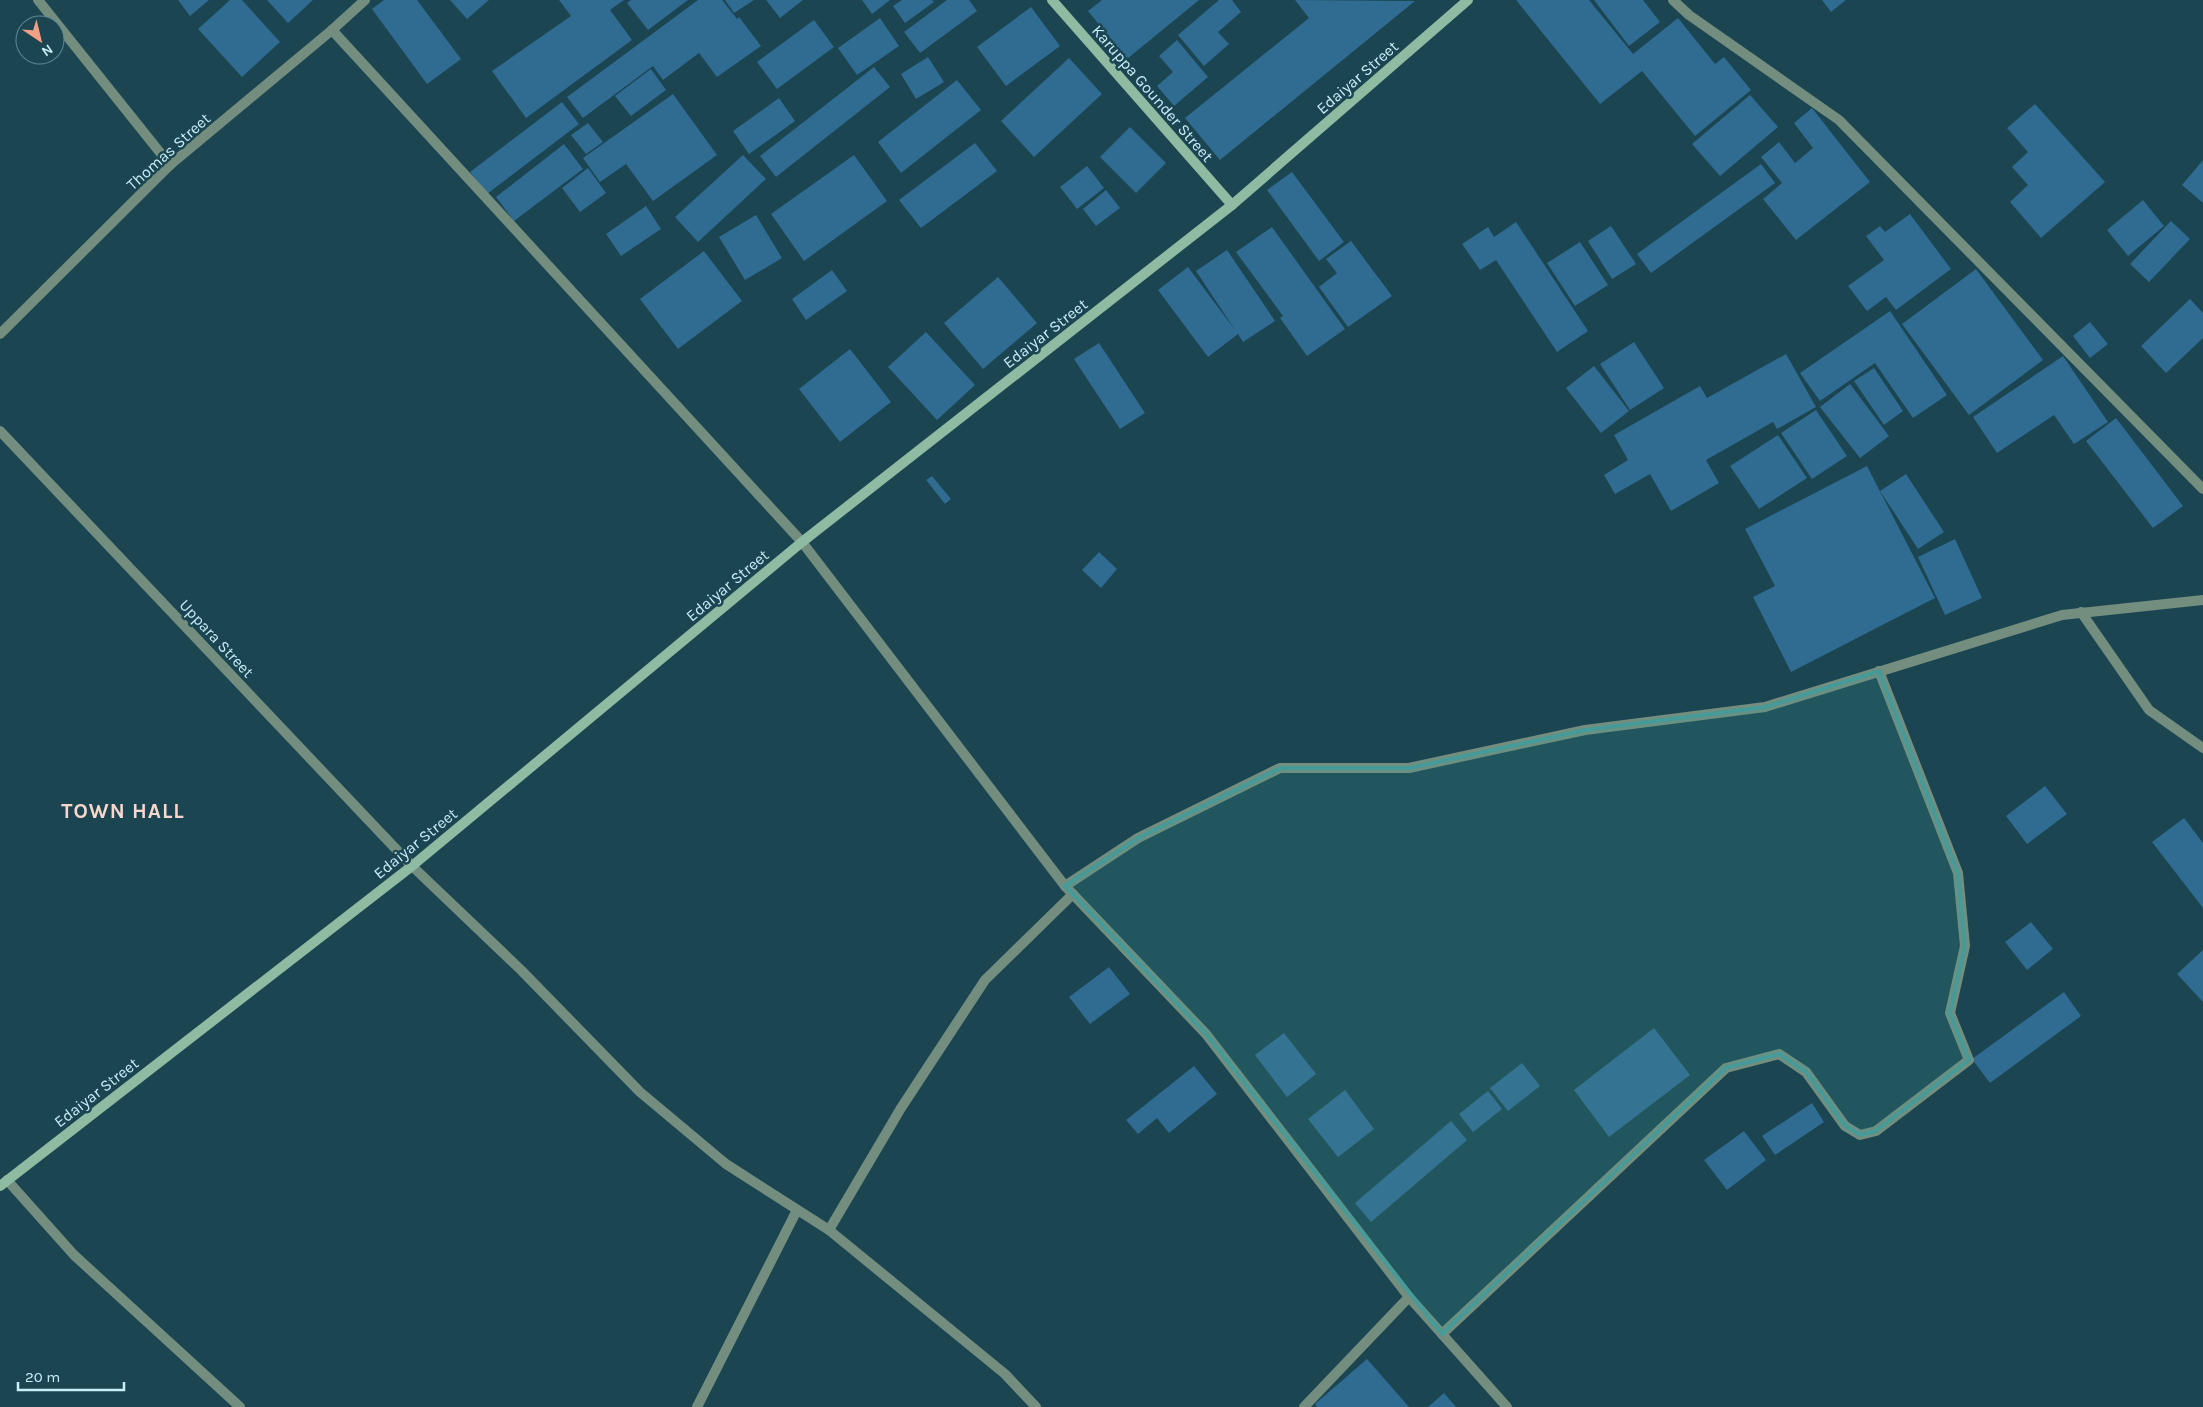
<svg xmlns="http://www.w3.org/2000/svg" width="2203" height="1407" font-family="Karla,sans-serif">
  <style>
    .building { fill: #306b91 }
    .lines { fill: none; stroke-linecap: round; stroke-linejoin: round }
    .lane { stroke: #738e7f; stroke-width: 10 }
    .street { stroke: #738e7f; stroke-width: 10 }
    .secondary { stroke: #8fbba2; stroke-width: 10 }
    .marked { fill: #469a98; fill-opacity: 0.2; stroke: #469a98; stroke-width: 4; stroke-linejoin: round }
    .labels { text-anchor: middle; stroke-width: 5; stroke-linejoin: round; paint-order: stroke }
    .street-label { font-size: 16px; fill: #c8eefa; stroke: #1a4551 }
    .district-label { font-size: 21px; font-weight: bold; letter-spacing: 1px; fill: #f8d7cc; stroke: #1a4551 }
  </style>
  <rect width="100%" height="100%" fill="#1a4551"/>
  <g class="building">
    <path d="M178 0H209L190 16Z"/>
    <path d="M230 0H242L280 42 242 77 198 29Z"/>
    <path d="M267 0H313L288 23Z"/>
    <path d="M384 0H417L461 59 427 84 372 9Z"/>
    <path d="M450 0H489L467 19Z"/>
    <path d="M559 0H624L610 10 632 40 526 118 492 71 571 16Z"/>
    <path d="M631 0H688L648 30 627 3Z"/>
    <path d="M698 0H722L737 19 739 17 761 46 717 77 699 53 663 80 653 66 583 118 567 97Z"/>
    <path d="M725 0H754L734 13Z"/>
    <path d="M766 0H803L780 18Z"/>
    <path d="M862 0H890L872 14Z"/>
    <path d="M902 0H932L934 2 905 23 893 6Z"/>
    <path d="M947 0H969L977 11 920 53 904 32Z"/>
    <path d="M1102 0H1199L1127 59 1088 11Z"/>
    <path d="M1219 0H1232L1241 12 1218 32 1229 44 1204 66 1178 35Z"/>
    <path d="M1295 0 1415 1 1220 160 1185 118 1309 18Z"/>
    <path d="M1516 0H1589L1633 54 1678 18 1715 64 1724 57 1751 90 1695 136 1642 71 1600 104Z"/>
    <path d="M1594 0H1643L1660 22 1629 46Z"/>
    <path d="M1822 0H1846L1831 12Z"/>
    <path d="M1031 7 1060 46 1006 86 977 47Z"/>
    <path d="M880 18 899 46 857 75 838 48Z"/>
    <path d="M814 20 834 47 777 89 757 62Z"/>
    <path d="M1177 40 1208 77 1174 106 1157 86 1173 72 1159 56Z"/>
    <path d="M928 57 944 82 916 99 901 74Z"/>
    <path d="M1069 58 1102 94 1034 157 1001 121Z"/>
    <path d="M874 67 890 87 776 177 760 156Z"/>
    <path d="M651 69 666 90 631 116 615 96Z"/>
    <path d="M957 80 981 110 901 173 878 142Z"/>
    <path d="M673 94 717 155 653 201 626 164 600 182 583 158Z"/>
    <path d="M1750 95 1778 127 1720 176 1692 144Z"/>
    <path d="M779 98 795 121 749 154 733 131Z"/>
    <path d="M562 102 579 124 487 194 470 172Z"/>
    <path d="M2035 104 2105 182 2041 238 2010 202 2028 185 2012 167 2028 152 2007 128Z"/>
    <path d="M1812 108 1870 182 1796 240 1763 199 1782 183 1761 157 1779 142 1795 163 1813 148 1794 123Z"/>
    <path d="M588 123 603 142 586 154 571 135Z"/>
    <path d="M1130 127 1166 163 1136 193 1100 157Z"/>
    <path d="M975 143 997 171 921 228 899 200Z"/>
    <path d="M564 144 583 169 514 221 496 197Z"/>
    <path d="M743 155 766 179 698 242 675 217Z"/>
    <path d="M854 155 887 201 804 261 771 214Z"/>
    <path d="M2203 160V203L2182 185Z"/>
    <path d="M1761 164 1775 183 1651 273 1637 254Z"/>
    <path d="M1087 166 1104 188 1077 209 1060 187Z"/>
    <path d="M588 168 606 193 580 212 562 188Z"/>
    <path d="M1292 172 1344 242 1319 261 1267 190Z"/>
    <path d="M1106 190 1120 208 1096 226 1083 209Z"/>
    <path d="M2143 200 2164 226 2128 256 2107 230Z"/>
    <path d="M646 206 661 229 621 256 606 234Z"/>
    <path d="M1910 214 1951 269 1896 310 1886 297 1867 311 1848 286 1884 260 1866 236 1880 226 1885 232Z"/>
    <path d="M756 215 782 258 745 280 719 237Z"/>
    <path d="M2171 221 2190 239 2149 282 2130 264Z"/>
    <path d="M1516 222 1588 331 1557 352 1496 260 1480 270 1462 244 1488 227 1494 237Z"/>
    <path d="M1611 226 1636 264 1612 279 1588 241Z"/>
    <path d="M1272 227 1345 329 1307 356 1280 318 1283 316 1236 252Z"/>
    <path d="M1351 241 1392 296 1348 327 1319 287 1337 273 1326 259Z"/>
    <path d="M1580 242 1608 285 1575 306 1547 263Z"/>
    <path d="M1227 250 1275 321 1243 342 1238 334 1208 357 1158 290 1188 267 1235 330 1196 271Z"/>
    <path d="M704 251 742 301 678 349 640 299Z"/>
    <path d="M1976 269 2043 360 1969 415 1902 324Z"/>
    <path d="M832 270 847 291 806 320 792 299Z"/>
    <path d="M998 277 1037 323 983 369 944 323Z"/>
    <path d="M2190 299 2203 313V338L2166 373 2141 346Z"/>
    <path d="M1890 311 1947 395 1913 418 1875 363 1820 401 1800 373Z"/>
    <path d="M2090 322 2108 344 2090 358 2073 336Z"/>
    <path d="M926 332 975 385 937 420 888 367Z"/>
    <path d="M1634 342 1664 388 1630 410 1600 364Z"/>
    <path d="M1099 343 1145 413 1120 429 1074 359Z"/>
    <path d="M850 349 891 402 840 442 799 389Z"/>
    <path d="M1786 354 1816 407 1777 429 1773 422 1706 460 1719 483 1671 511 1650 474 1615 494 1604 475 1628 460 1614 435 1700 386 1707 398Z"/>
    <path d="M2063 356 2108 422 2074 444 2054 415 1997 453 1973 417Z"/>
    <path d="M1594 366 1629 411 1601 433 1566 388Z"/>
    <path d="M1874 368 1903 411 1884 425 1854 381Z"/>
    <path d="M1850 384 1889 436 1860 458 1820 407Z"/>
    <path d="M1816 410 1847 456 1812 479 1781 433Z"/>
    <path d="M2116 418 2183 506 2153 528 2086 441Z"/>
    <path d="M1778 435 1807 478 1759 509 1730 466Z"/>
    <path d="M1867 466 1935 598 1791 672 1753 597 1775 586 1745 529Z"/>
    <path d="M1906 474 1944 532 1918 549 1880 491Z"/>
    <path d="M932 476 951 499 945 504 926 480Z"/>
    <path d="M1955 539 1982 598 1945 615 1918 557Z"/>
    <path d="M1099 552 1117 569 1101 588 1082 570Z"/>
    <path d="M2045 786 2067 814 2027 844 2006 816Z"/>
    <path d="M2184 818 2203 843V908L2152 842Z"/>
    <path d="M2031 922 2053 949 2027 970 2005 942Z"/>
    <path d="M2203 950V1002L2177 974Z"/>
    <path d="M1109 967 1130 994 1090 1024 1069 997Z"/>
    <path d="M2064 992 2081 1016 1990 1083 1972 1059Z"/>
    <path d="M1654 1028 1690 1075 1609 1137 1574 1090Z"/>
    <path d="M1284 1033 1316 1074 1287 1097 1255 1055Z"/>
    <path d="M1522 1063 1540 1086 1508 1111 1490 1088Z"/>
    <path d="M1194 1066 1217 1094 1169 1133 1157 1118 1138 1134 1126 1120Z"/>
    <path d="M1345 1090 1374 1129 1338 1157 1308 1119Z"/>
    <path d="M1488 1091 1502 1109 1473 1132 1459 1114Z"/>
    <path d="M1812 1103 1824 1122 1775 1155 1762 1136Z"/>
    <path d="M1451 1121 1467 1140 1371 1222 1355 1203Z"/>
    <path d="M1744 1131 1766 1160 1727 1190 1704 1160Z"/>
    <path d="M1367 1359 1409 1407H1317L1315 1404Z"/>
    <path d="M1444 1393 1456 1407H1428Z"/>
  </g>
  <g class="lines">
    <path class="lane" d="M2081 612 2149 710 2203 748"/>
    <g class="street">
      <path d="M38 0 170 165"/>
      <path d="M1673 0 1689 15 1839 120 2203 489"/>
      <path d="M332 30 802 542 1065 886 1206 1034 1409 1297 1507 1407"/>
      <path d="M0 334 170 165 332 30 365 0"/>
      <path d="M0 431 412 866 521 970 640 1092 726 1164 829 1230 1005 1374 1036 1407"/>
      <path d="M1065 886 1138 838 1280 768H1409L1585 730 1765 707 2062 615 2203 600"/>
      <path d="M7 1180 74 1255 240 1407"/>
      <path d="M829 1230 901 1108 985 980 1073 894"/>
      <path d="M1442 1334 1726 1068 1779 1054 1806 1072 1845 1126 1860 1135 1876 1131 1969 1060 1950 1013 1965 946 1958 873 1879 671"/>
      <path d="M697 1407 797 1210"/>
      <path d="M1304 1407 1409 1297"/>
    </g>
    <g class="secondary">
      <path d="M1052 0 1232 205"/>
      <path d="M0 1186 412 866 802 542 1232 205 1468 0"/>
    </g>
  </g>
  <path class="marked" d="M1879 671 1958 873 1965 946 1950 1013 1969 1060 1876 1131 1860 1135 1845 1126 1806 1072 1779 1054 1726 1068 1442 1334 1206 1034 1065 886 1138 838 1280 768H1409L1585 730 1765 707Z"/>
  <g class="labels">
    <g class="street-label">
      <text transform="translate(1357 77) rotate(-41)" y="6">Edaiyar Street</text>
      <text transform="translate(1153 93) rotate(49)" y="6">Karuppa Gounder Street</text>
      <text transform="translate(168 151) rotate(-42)" y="6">Thomas Street</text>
      <text transform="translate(1045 333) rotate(-38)" y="6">Edaiyar Street</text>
      <text transform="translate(727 585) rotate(-40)" y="6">Edaiyar Street</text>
      <text transform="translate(217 638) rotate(47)" y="6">Uppara Street</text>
      <text transform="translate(415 843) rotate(-39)" y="6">Edaiyar Street</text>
      <text transform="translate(96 1092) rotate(-38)" y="6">Edaiyar Street</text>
    </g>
    <g class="district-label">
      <text x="123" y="818">TOWN HALL</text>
    </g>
  </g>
  <g transform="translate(40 40) rotate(145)"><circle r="24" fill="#1a4551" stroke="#608995"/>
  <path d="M0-4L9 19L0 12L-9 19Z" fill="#f39f83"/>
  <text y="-8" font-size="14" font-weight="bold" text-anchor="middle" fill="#c8eefa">N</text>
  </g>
  <path d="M18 1382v8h106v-8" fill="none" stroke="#c8eefa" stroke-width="2.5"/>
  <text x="25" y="1382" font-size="15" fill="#c8eefa" stroke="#1a4551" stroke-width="4" paint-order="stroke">20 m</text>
</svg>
